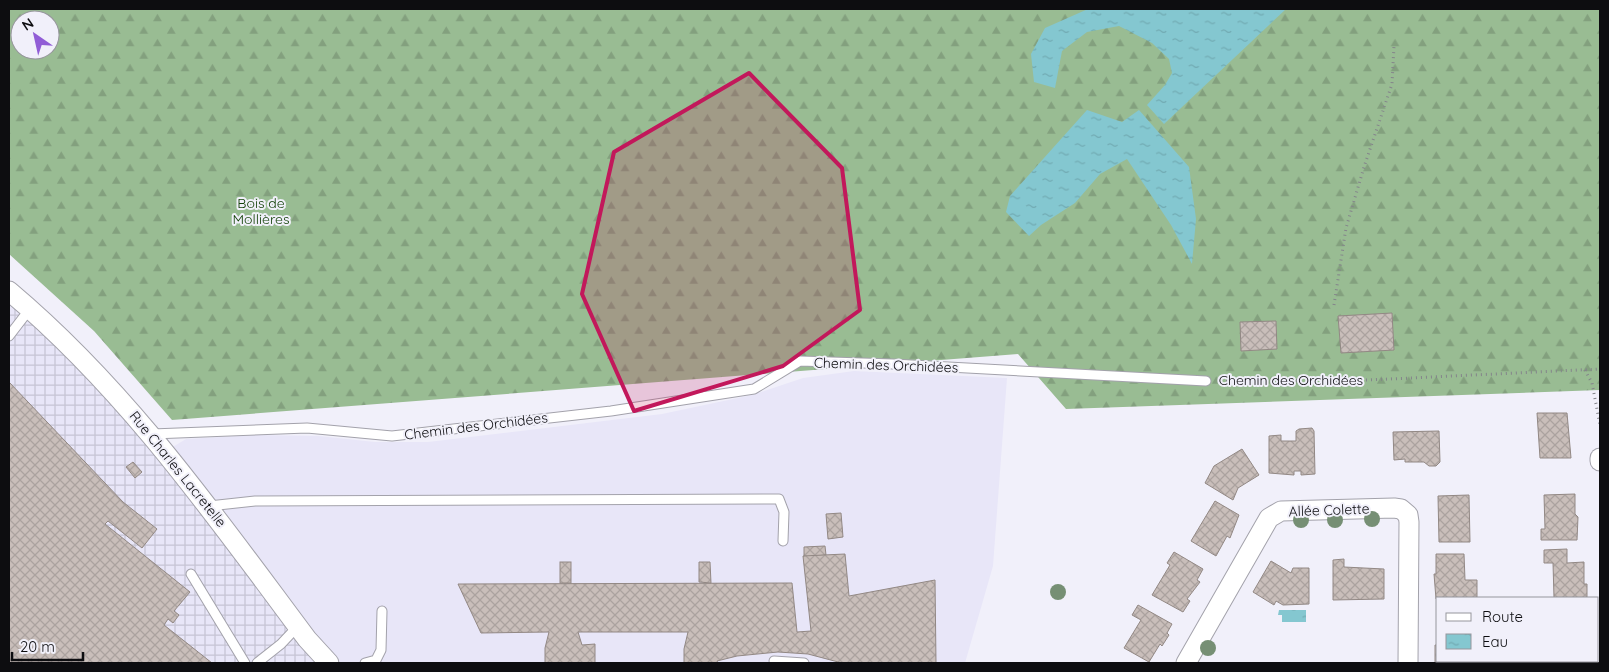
<svg xmlns="http://www.w3.org/2000/svg" width="1609" height="672" font-family="Quicksand,sans-serif">
  <style>
    .built { fill: #e8e6f8 }
    .industrial { fill: url(#industrial-grid) }
    .forest { fill: url(#forest-firs); fill-rule: evenodd }
    .water { fill: url(#water-ripples) }
    .building { fill: url(#building-cross-hatch); stroke: #928884 }
    .lines { fill: none; stroke-linecap: round; stroke-linejoin: round }
    .service-casing { stroke: #a3a2ab; stroke-width: 11 }
    .minor-casing { stroke: #a3a2ab; stroke-width: 21 }
    .path { stroke: #84848b; stroke-width: 3; stroke-dasharray: 1 4; stroke-linecap: butt }
    .service { stroke: #fff; stroke-width: 9 }
    .minor { stroke: #fff; stroke-width: 19 }
    .tree { fill: #768f74 }
    .marked { fill: #c2185b; fill-opacity: 0.2; stroke: #c2185b; stroke-width: 4; stroke-linejoin: round }
    .labels { text-anchor: middle; stroke-width: 4; stroke-linejoin: round; paint-order: stroke }
    .park-label { font-size: 14px; fill: #114006; stroke: #f1f0fa }
    .street-label { font-size: 14px; fill: #0d0d10; stroke: #f1f0fa }
  </style>
  <defs>
    <pattern id="industrial-grid" width="8" height="8" patternUnits="userSpaceOnUse" patternTransform="scale(1.25)"><rect width="8" height="8" fill="#e8e6f8"/><path d="M0 4h8M4 0v8" fill="none" stroke="#c6c4d4"/></pattern>
    <pattern id="forest-firs" width="22" height="20" patternUnits="userSpaceOnUse" patternTransform="scale(1.25)"><rect width="22" height="20" fill="#99bc93"/><path d="M5 1l3.5 6h-7zM16 11l3.5 6h-7z" fill="#83a07e"/></pattern>
    <pattern id="water-ripples" width="26" height="14" patternUnits="userSpaceOnUse" patternTransform="scale(1.25)"><rect width="26" height="14" fill="#84c7d0"/><path d="M2 4q2-2 4 0t4 0M15 11q2-2 4 0t4 0" fill="none" stroke="#71aab2"/></pattern>
    <pattern id="building-cross-hatch" width="8" height="8" patternUnits="userSpaceOnUse" patternTransform="scale(1.25)"><rect width="8" height="8" fill="#c9beba"/><path d="M0 0l8 8M0 8l8-8" fill="none" stroke="#aba29f"/></pattern>
  </defs>
  <rect width="100%" height="100%" fill="#f1f0fa"/>
  <path class="built" d="M854 371 1007 378 993 566 965 663H329L166 451 186 439 256 435 319 436 375 442H428L662 414 752 395 803 378Z"/>
  <path class="industrial" d="M9 291 79 356 329 663H9Z"/>
  <path class="forest" d="M9 9H1600V390L1066 409 1018 354 172 420 94 331 9 254ZM20 20H50V50H20Z"/>
  <g class="water">
    <path d="M1088 9H1286L1164 124 1147 105 1165 85 1172 73 1169 59 1152 43 1119 26 1087 32 1062 51 1055 88 1034 82 1031 54 1045 28Z"/>
    <path d="M1087 110 1122 122 1139 110 1189 167 1196 219 1192 264 1171 225 1127 159 1100 174 1075 203 1041 225 1029 236 1006 212 1010 196Z"/>
    <path d="M1279 610H1306V622H1282V615H1278Z"/>
  </g>
  <g class="building">
    <path d="M1392 313 1394 350 1341 353 1338 316Z"/>
    <path d="M1276 321 1277 349 1241 351 1240 322Z"/>
    <path d="M9 382 123 502 157 529 142 548 108 521 105 524 190 592 174 611 179 615 173 623 168 619 164 625 212 663H9Z"/>
    <path d="M1537 413H1567L1571 458H1540Z"/>
    <path d="M1312 428 1314 431 1315 474 1301 475V471H1294V475L1269 473V436L1281 435V441H1296V431L1299 429Z"/>
    <path d="M1439 431 1440 462 1436 466H1429L1424 462H1405V459L1394 460 1393 432Z"/>
    <path d="M1242 449 1259 475 1238 488 1233 500 1205 483 1214 466Z"/>
    <path d="M133 462 142 472 135 478 126 467Z"/>
    <path d="M1575 494V514L1578 517 1577 540H1541V529H1545L1544 495Z"/>
    <path d="M1469 495 1470 542H1439L1438 496Z"/>
    <path d="M1215 501 1239 515 1230 538 1227 536 1216 556 1191 541Z"/>
    <path d="M841 513 843 537 828 539 826 514Z"/>
    <path d="M825 546 826 555 804 557V547Z"/>
    <path d="M1567 549V563L1584 562V584H1587V598H1554L1553 563H1544V550Z"/>
    <path d="M1174 552 1203 569 1197 580 1200 582 1187 599 1190 601 1183 612 1152 595 1170 565 1167 563Z"/>
    <path d="M845 554 849 596 935 580 936 663H842L808 654 778 652 737 656 717 661 718 663H684V649L688 632H578L582 645 595 644V663H545V648L549 632 481 633 458 584 792 583 797 632 811 631 803 556Z"/>
    <path d="M1436 554H1464L1465 580H1477V598L1436 599 1434 574H1436Z"/>
    <path d="M1344 559V567L1384 569V599L1333 600V560Z"/>
    <path d="M1271 561 1291 573 1293 568H1309V604L1283 605 1276 601 1274 605 1253 592Z"/>
    <rect x="560" y="562" width="11" height="21"/>
    <path d="M699 562H710L711 583 699 582Z"/>
    <path d="M1138 605 1172 624 1167 633 1169 635 1162 646 1160 644 1149 662 1124 648 1141 620 1132 615Z"/>
    <path d="M1435 645H1438V661L1477 662 1435 663Z"/>
  </g>
  <g class="lines">
    <defs>
      <g id="service">
        <path d="M9 336 29 310"/>
        <path d="M152 434 307 428 392 436 611 411 754 389 800 361 893 364 1206 381"/>
        <path d="M209 506 255 501 779 499 784 512 783 541"/>
        <path d="M191 574 245 663"/>
        <path d="M774 661 804 663"/>
        <path d="M257 663 281 644 298 626"/>
        <path d="M365 663 376 660 381 650 382 611"/>
      </g>
      <g id="minor">
        <path d="M9 291C128 391 215 516 307 639L329 663"/>
        <path d="M1600 458V461"/>
        <path d="M1186 663 1269 518 1281 511 1394 508 1401 509 1408 515 1409 522 1408 663"/>
      </g>
    </defs>
    <use href="#service" class="service-casing"/>
    <use href="#minor" class="minor-casing"/>
    <g class="path">
      <path d="M1334 305 1346 228 1364 167 1392 84 1394 46"/>
      <path d="M1585 370 1592 383 1600 425"/>
      <path d="M1221 381 1368 380 1600 369"/>
    </g>
    <use href="#service" class="service"/>
    <use href="#minor" class="minor"/>
  </g>
  <g class="tree">
    <circle cx="1372" cy="519" r="8"/>
    <circle cx="1301" cy="520" r="8"/>
    <circle cx="1335" cy="520" r="8"/>
    <circle cx="1058" cy="592" r="8"/>
    <circle cx="1208" cy="648" r="8"/>
  </g>
  <path class="marked" d="M749 73 842 168 860 310 783 366 634 411 582 294 614 152Z"/>
  <g class="labels">
    <g class="park-label">
      <text x="261" y="208">Bois de<tspan x="261" dy="16">Mollières</tspan></text>
    </g>
    <g class="street-label">
      <text transform="translate(886 365) rotate(2)" y="5">Chemin des Orchidées</text>
      <text x="1291" y="385">Chemin des Orchidées</text>
      <text transform="translate(476 426) rotate(-7)" y="5">Chemin des Orchidées</text>
      <text transform="translate(178 469) rotate(51)" y="5">Rue Charles Lacretelle</text>
      <text transform="translate(1329 510) rotate(-2)" y="5">Allée Colette</text>
    </g>
  </g>
  <rect width="1609" height="672" fill="none" stroke="#0d0d10" stroke-width="20"/>
  <rect x="1436" y="597" width="162" height="65" fill="#f1f0fa" stroke="#96959c"/>
  <rect x="1446" y="613" width="25" height="8" fill="#ffffff" stroke="#96959c"/>
  <text x="1482" y="622" font-size="15" fill="#0d0d10">Route</text>
  <rect x="1446" y="634" width="25" height="15" fill="url(#water-ripples)" stroke="#96959c"/>
  <text x="1482" y="647" font-size="15" fill="#0d0d10">Eau</text>
  <g transform="translate(35 35) rotate(326)"><circle r="24" fill="#f1f0fa" stroke="#96959c"/>
  <path d="M0-4L9 19L0 12L-9 19Z" fill="#915dd6"/>
  <text y="-8" font-size="14" font-weight="bold" text-anchor="middle" fill="#0d0d10">N</text>
  </g>
  <path d="M12 652v8h71v-8" fill="none" stroke="#0d0d10" stroke-width="2.5"/>
  <text x="20" y="652" font-size="15" fill="#0d0d10" stroke="#f1f0fa" stroke-width="4" paint-order="stroke">20 m</text>
</svg>
